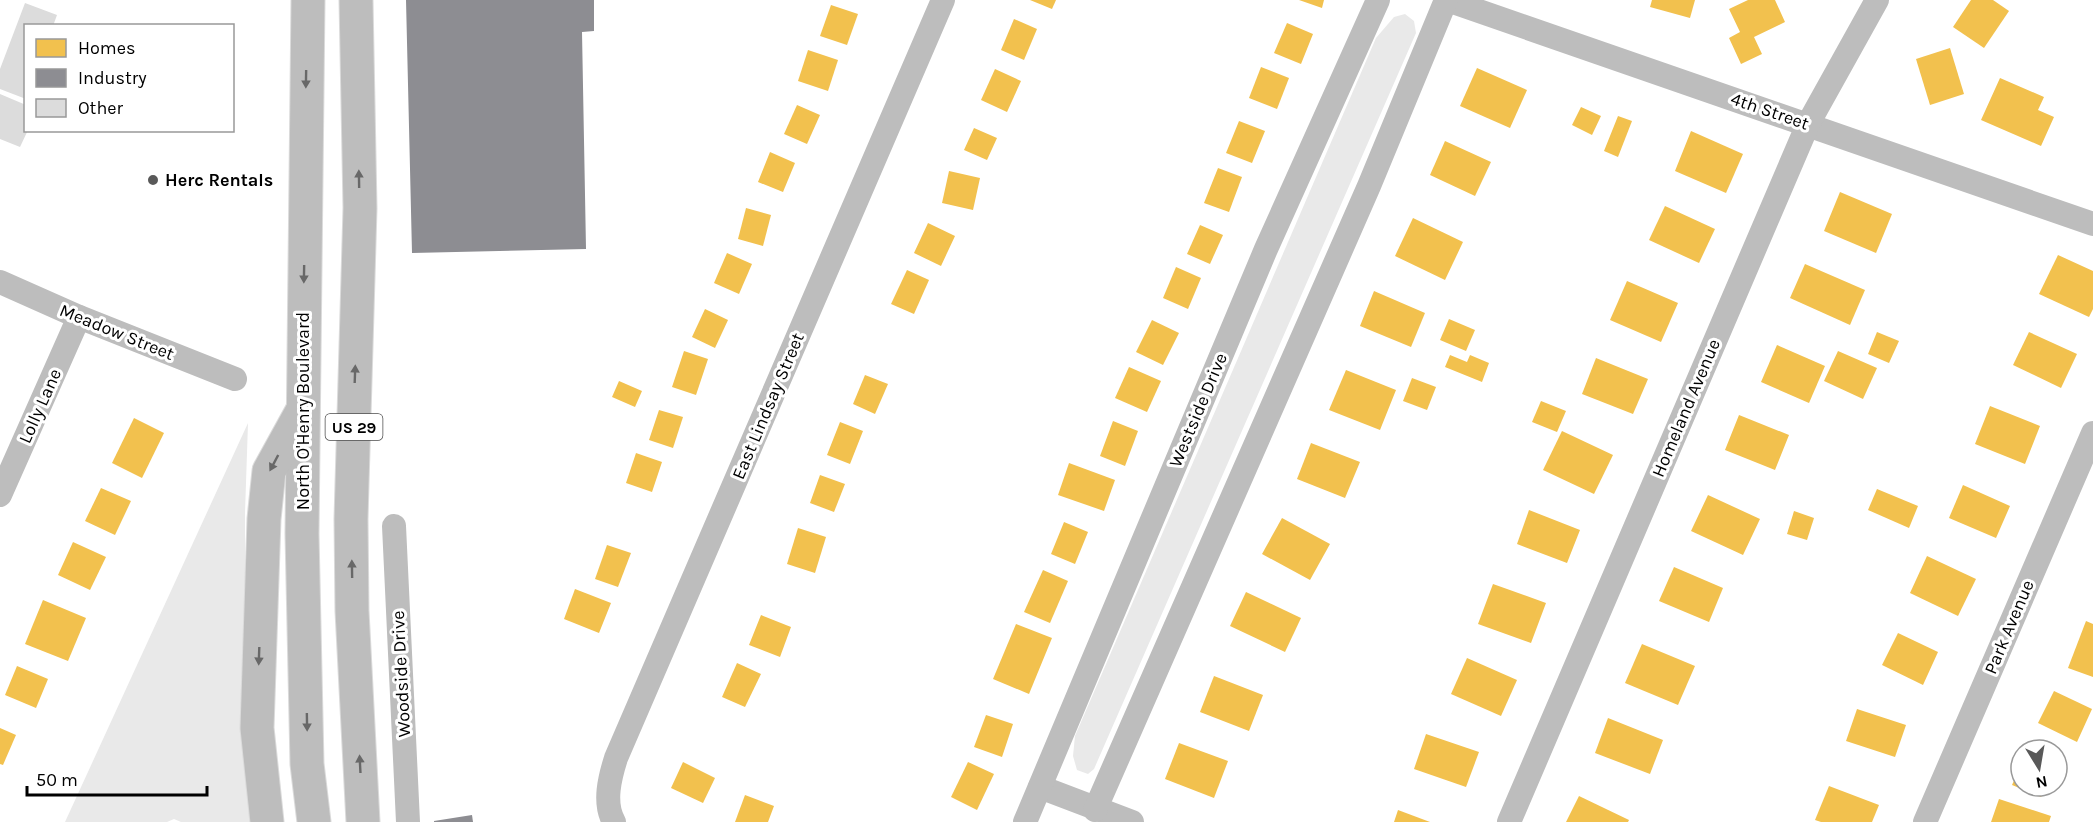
<svg xmlns="http://www.w3.org/2000/svg" width="2093" height="822" font-family="Karla,sans-serif">
  <style>
    .green { fill: #e9e9e9 }
    .homes { fill: #f2c14e }
    .industry { fill: #8d8d92 }
    .building { fill: #dcdcdc }
    .lines { fill: none; stroke-linecap: round; stroke-linejoin: round }
    .highway-casing { stroke: #dbdbdb; stroke-width: 35 }
    .minor { stroke: #bdbdbd; stroke-width: 24 }
    .highway { stroke: #bdbdbd; stroke-width: 33 }
    .oneway { fill: #686868 }
    .poi-dot { fill: #595959; stroke: #fff; stroke-width: 2 }
    .labels { text-anchor: middle; stroke-width: 6; stroke-linejoin: round; paint-order: stroke }
    .shield { fill: #fff; stroke: #4c4c4c; stroke-width: 1.5 }
    .shield-label { font-size: 16px; font-weight: bold; fill: #000 }
    .street-label { font-size: 18px; fill: #000; stroke: #fff }
    .poi-label { font-size: 18px; font-weight: bold; fill: #000; stroke: #fff; text-anchor: start }
  </style>
  <rect width="100%" height="100%" fill="#fff"/>
  <g class="green">
    <path d="M1405 14 1414 21 1416 33 1094 769 1088 774 1077 770 1073 756 1075 736 1376 38 1394 17Z"/>
    <path d="M248 423 245 513V670L252 822H181L174 819 167 822H65Z"/>
  </g>
  <g class="homes">
    <path d="M1030 0H1056L1052 9Z"/>
    <path d="M1299 0H1324L1322 8Z"/>
    <path d="M1652 0H1695L1690 18 1650 7Z"/>
    <path d="M1748 0H1775L1785 22 1754 37 1762 54 1741 64 1729 38 1740 32 1729 9Z"/>
    <path d="M1971 0H1993L2009 11 1984 48 1953 27Z"/>
    <path d="M831 5 858 14 847 45 820 36Z"/>
    <path d="M1014 19 1037 29 1024 60 1001 50Z"/>
    <path d="M1287 23 1313 34 1301 64 1274 53Z"/>
    <path d="M1950 48 1964 94 1930 105 1916 59Z"/>
    <path d="M808 50 838 60 828 91 798 81Z"/>
    <path d="M1261 67 1289 78 1277 109 1249 98Z"/>
    <path d="M1477 68 1527 90 1510 128 1460 106Z"/>
    <path d="M995 69 1021 81 1007 112 981 100Z"/>
    <path d="M2000 78 2044 97 2038 110 2054 117 2041 146 1981 120Z"/>
    <path d="M797 105 820 115 807 144 784 134Z"/>
    <path d="M1581 107 1601 116 1592 135 1572 125Z"/>
    <path d="M1618 116 1632 121 1618 157 1604 151Z"/>
    <path d="M1239 121 1265 131 1252 163 1226 153Z"/>
    <path d="M974 128 997 138 987 160 964 150Z"/>
    <path d="M1691 131 1743 154 1726 193 1675 171Z"/>
    <path d="M1445 141 1491 162 1475 196 1430 175Z"/>
    <path d="M770 152 795 163 783 192 758 182Z"/>
    <path d="M1218 168 1242 177 1229 212 1204 203Z"/>
    <path d="M949 171 980 178 973 210 942 203Z"/>
    <path d="M1840 192 1892 214 1876 253 1824 231Z"/>
    <path d="M1665 206 1715 229 1699 263 1649 240Z"/>
    <path d="M746 208 771 215 763 246 738 239Z"/>
    <path d="M1413 218 1463 242 1445 280 1395 256Z"/>
    <path d="M928 223 955 236 941 266 914 253Z"/>
    <path d="M1200 225 1223 235 1210 264 1187 254Z"/>
    <path d="M727 253 752 264 739 294 714 283Z"/>
    <path d="M2058 255 2093 271V309L2089 317 2039 294Z"/>
    <path d="M1805 264 1865 290 1850 325 1790 298Z"/>
    <path d="M1176 267 1201 278 1188 309 1163 298Z"/>
    <path d="M907 270 929 280 914 314 891 304Z"/>
    <path d="M1627 281 1678 303 1661 342 1610 320Z"/>
    <path d="M1374 291 1425 313 1411 347 1360 326Z"/>
    <path d="M705 309 728 320 715 348 692 337Z"/>
    <path d="M1449 319 1475 330 1466 351 1440 340Z"/>
    <path d="M1152 320 1179 333 1163 365 1136 352Z"/>
    <path d="M1877 332 1899 341 1889 363 1868 354Z"/>
    <path d="M2029 332 2077 354 2061 388 2013 365Z"/>
    <path d="M1777 345 1825 366 1809 403 1761 382Z"/>
    <path d="M684 351 708 359 696 395 672 387Z"/>
    <path d="M1838 351 1877 368 1863 399 1824 381Z"/>
    <path d="M1450 355 1467 362 1470 355 1489 363 1482 382 1445 367Z"/>
    <path d="M1596 358 1648 379 1633 414 1582 394Z"/>
    <path d="M1129 367 1161 381 1147 412 1115 398Z"/>
    <path d="M1346 370 1396 390 1380 430 1329 410Z"/>
    <path d="M865 375 888 384 875 414 853 404Z"/>
    <path d="M1412 378 1436 387 1427 410 1403 401Z"/>
    <path d="M619 381 642 391 635 407 612 397Z"/>
    <path d="M1541 401 1566 411 1557 432 1532 422Z"/>
    <path d="M1990 406 2040 426 2025 464 1975 444Z"/>
    <path d="M659 410 683 417 673 448 649 440Z"/>
    <path d="M1739 415 1789 435 1775 470 1725 450Z"/>
    <path d="M134 418 164 433 142 478 112 463Z"/>
    <path d="M1113 421 1138 431 1125 466 1100 456Z"/>
    <path d="M840 422 863 431 850 464 827 455Z"/>
    <path d="M1562 431 1613 455 1594 494 1543 470Z"/>
    <path d="M1311 443 1360 462 1345 498 1297 479Z"/>
    <path d="M636 453 662 462 652 492 626 483Z"/>
    <path d="M1069 463 1115 480 1104 511 1058 495Z"/>
    <path d="M820 475 845 484 834 512 810 503Z"/>
    <path d="M1963 485 2010 506 1996 538 1949 518Z"/>
    <path d="M101 488 131 501 115 535 85 521Z"/>
    <path d="M1877 489 1918 506 1909 528 1868 510Z"/>
    <path d="M1708 495 1760 519 1743 555 1691 531Z"/>
    <path d="M1529 510 1580 530 1567 563 1517 544Z"/>
    <path d="M1794 511 1814 518 1807 540 1787 534Z"/>
    <path d="M1282 518 1330 544 1310 580 1262 554Z"/>
    <path d="M1064 522 1088 532 1075 564 1051 554Z"/>
    <path d="M798 528 826 537 815 573 787 564Z"/>
    <path d="M73 542 106 557 90 590 58 575Z"/>
    <path d="M607 545 631 553 618 587 595 579Z"/>
    <path d="M1927 556 1976 579 1958 616 1910 593Z"/>
    <path d="M1674 567 1723 588 1709 622 1659 601Z"/>
    <path d="M1043 570 1068 581 1050 623 1024 612Z"/>
    <path d="M1493 584 1546 603 1531 643 1478 624Z"/>
    <path d="M575 589 611 603 599 633 564 619Z"/>
    <path d="M1246 592 1301 618 1285 652 1230 626Z"/>
    <path d="M43 600 86 618 68 661 25 644Z"/>
    <path d="M761 615 791 627 780 657 749 645Z"/>
    <path d="M2086 621 2093 624V677L2068 668Z"/>
    <path d="M1016 624 1052 638 1029 694 993 679Z"/>
    <path d="M1898 633 1938 652 1923 685 1882 665Z"/>
    <path d="M1642 644 1695 666 1678 705 1625 683Z"/>
    <path d="M1467 658 1517 680 1501 716 1451 694Z"/>
    <path d="M737 663 761 674 745 707 722 697Z"/>
    <path d="M17 666 48 679 36 708 5 695Z"/>
    <path d="M1214 676 1263 695 1249 731 1200 712Z"/>
    <path d="M2054 691 2092 709 2077 742 2038 723Z"/>
    <path d="M1857 709 1906 725 1895 757 1846 741Z"/>
    <path d="M986 715 1013 724 1002 757 974 747Z"/>
    <path d="M1608 718 1663 740 1650 774 1595 753Z"/>
    <path d="M0 728 16 735 3 765 0 764Z"/>
    <path d="M1426 734 1479 752 1466 787 1414 769Z"/>
    <path d="M1179 743 1228 761 1214 798 1165 779Z"/>
    <path d="M683 762 715 778 703 803 671 788Z"/>
    <path d="M968 762 994 774 977 810 951 797Z"/>
    <path d="M2021 765V786H2046L2041 797 2012 785Z"/>
    <path d="M1829 786 1879 805 1872 822H1821L1815 820Z"/>
    <path d="M745 795 774 806 768 822H735Z"/>
    <path d="M1579 796 1629 820 1628 822H1566Z"/>
    <path d="M1999 799 2051 816 2049 822H1991Z"/>
    <path d="M1398 810 1430 822H1394Z"/>
  </g>
  <g class="industry">
    <path d="M406 0H594V31L582 32 586 249 412 253Z"/>
    <path d="M472 815 473 822H434V821Z"/>
  </g>
  <g class="building">
    <path d="M25 3 57 15 53 26H26V99L0 89V69Z"/>
    <path d="M0 94 26 105V130H28L20 147 0 139Z"/>
  </g>
  <g class="lines">
    <defs>
      <g id="highway">
        <path d="M308 0 302 534 307 764 314 822"/>
        <path d="M356 0 360 208 351 519 352 611 363 822"/>
        <path d="M267 822 257 728 264 519 269 471 301 413"/>
      </g>
    </defs>
    <use href="#highway" class="highway-casing"/>
    <g class="minor">
      <path d="M1447 0 2093 224"/>
      <path d="M0 282 79 317 235 379"/>
      <path d="M0 495 79 317"/>
      <path d="M394 526 408 822"/>
      <path d="M1040 787 1132 822"/>
      <path d="M1095 810 1369 186 1446 0"/>
      <path d="M614 822C603 803 610 777 616 758L943 0"/>
      <path d="M1025 822 1266 249 1378 0"/>
      <path d="M1509 822 1808 124 1877 0"/>
      <path d="M1925 822 2093 433"/>
    </g>
    <use href="#highway" class="highway"/>
  </g>
  <defs><path id="oneway-solid" d="M-6-.8H1V-3.2L6.5 0L1 3.2V.8H-6Z" transform="scale(1.5)"/></defs>
  <g class="oneway">
    <use href="#oneway-solid" transform="translate(306 79) rotate(91)"/>
    <use href="#oneway-solid" transform="translate(359 179) rotate(-91)"/>
    <use href="#oneway-solid" transform="translate(304 274) rotate(91)"/>
    <use href="#oneway-solid" transform="translate(355 374) rotate(-88)"/>
    <use href="#oneway-solid" transform="translate(274 463) rotate(118)"/>
    <use href="#oneway-solid" transform="translate(352 569) rotate(-91)"/>
    <use href="#oneway-solid" transform="translate(259 656) rotate(92)"/>
    <use href="#oneway-solid" transform="translate(307 722) rotate(89)"/>
    <use href="#oneway-solid" transform="translate(360 764) rotate(-93)"/>
  </g>
  <circle class="poi-dot" cx="153" cy="180" r="6"/>
  <g class="labels">
    <rect class="shield" x="325.5" y="414" width="57" height="26" rx="4.5"/>
    <g class="shield-label">
      <text x="354" y="433">US 29</text>
    </g>
    <g class="street-label">
      <text transform="translate(1770 111) rotate(19)" y="6">4th Street</text>
      <text transform="translate(117 332) rotate(22)" y="6">Meadow Street</text>
      <text transform="translate(40 406) rotate(-66)" y="6">Lolly Lane</text>
      <text transform="translate(768 406) rotate(-67)" y="6">East Lindsay Street</text>
      <text transform="translate(1686 408) rotate(-67)" y="6">Homeland Avenue</text>
      <text transform="translate(1198 410) rotate(-67)" y="6">Westside Drive</text>
      <text transform="translate(303 411) rotate(-90)" y="6">North O'Henry Boulevard</text>
      <text transform="translate(2009 627) rotate(-67)" y="6">Park Avenue</text>
      <text transform="translate(401 674) rotate(-93)" y="6">Woodside Drive</text>
    </g>
    <g class="poi-label">
      <text x="165" y="186">Herc Rentals</text>
    </g>
  </g>
  <rect x="24" y="24" width="210" height="108" fill="#ffffff" stroke="#999999" stroke-width="1.5"/>
  <rect x="36" y="39" width="30" height="18" fill="#f2c14e" stroke="#999999" stroke-width="1.5"/>
  <text x="78" y="54" font-size="18" fill="#000000">Homes</text>
  <rect x="36" y="69" width="30" height="18" fill="#8d8d92" stroke="#999999" stroke-width="1.5"/>
  <text x="78" y="84" font-size="18" fill="#000000">Industry</text>
  <rect x="36" y="99" width="30" height="18" fill="#dcdcdc" stroke="#999999" stroke-width="1.5"/>
  <text x="78" y="114" font-size="18" fill="#000000">Other</text>
  <g transform="translate(2039 768) rotate(169)"><circle r="28" fill="#ffffff" stroke="#999999" stroke-width="1.5"/>
  <path d="M0-4.5L10 22L0 15L-10 22Z" fill="#595959"/>
  <text y="-9" font-size="16" font-weight="bold" text-anchor="middle" fill="#000000">N</text>
  </g>
  <path d="M27 786v9h180v-9" fill="none" stroke="#000000" stroke-width="3"/>
  <text x="36" y="786" font-size="18" fill="#000000" stroke="#ffffff" stroke-width="4.5" paint-order="stroke">50 m</text>
</svg>
